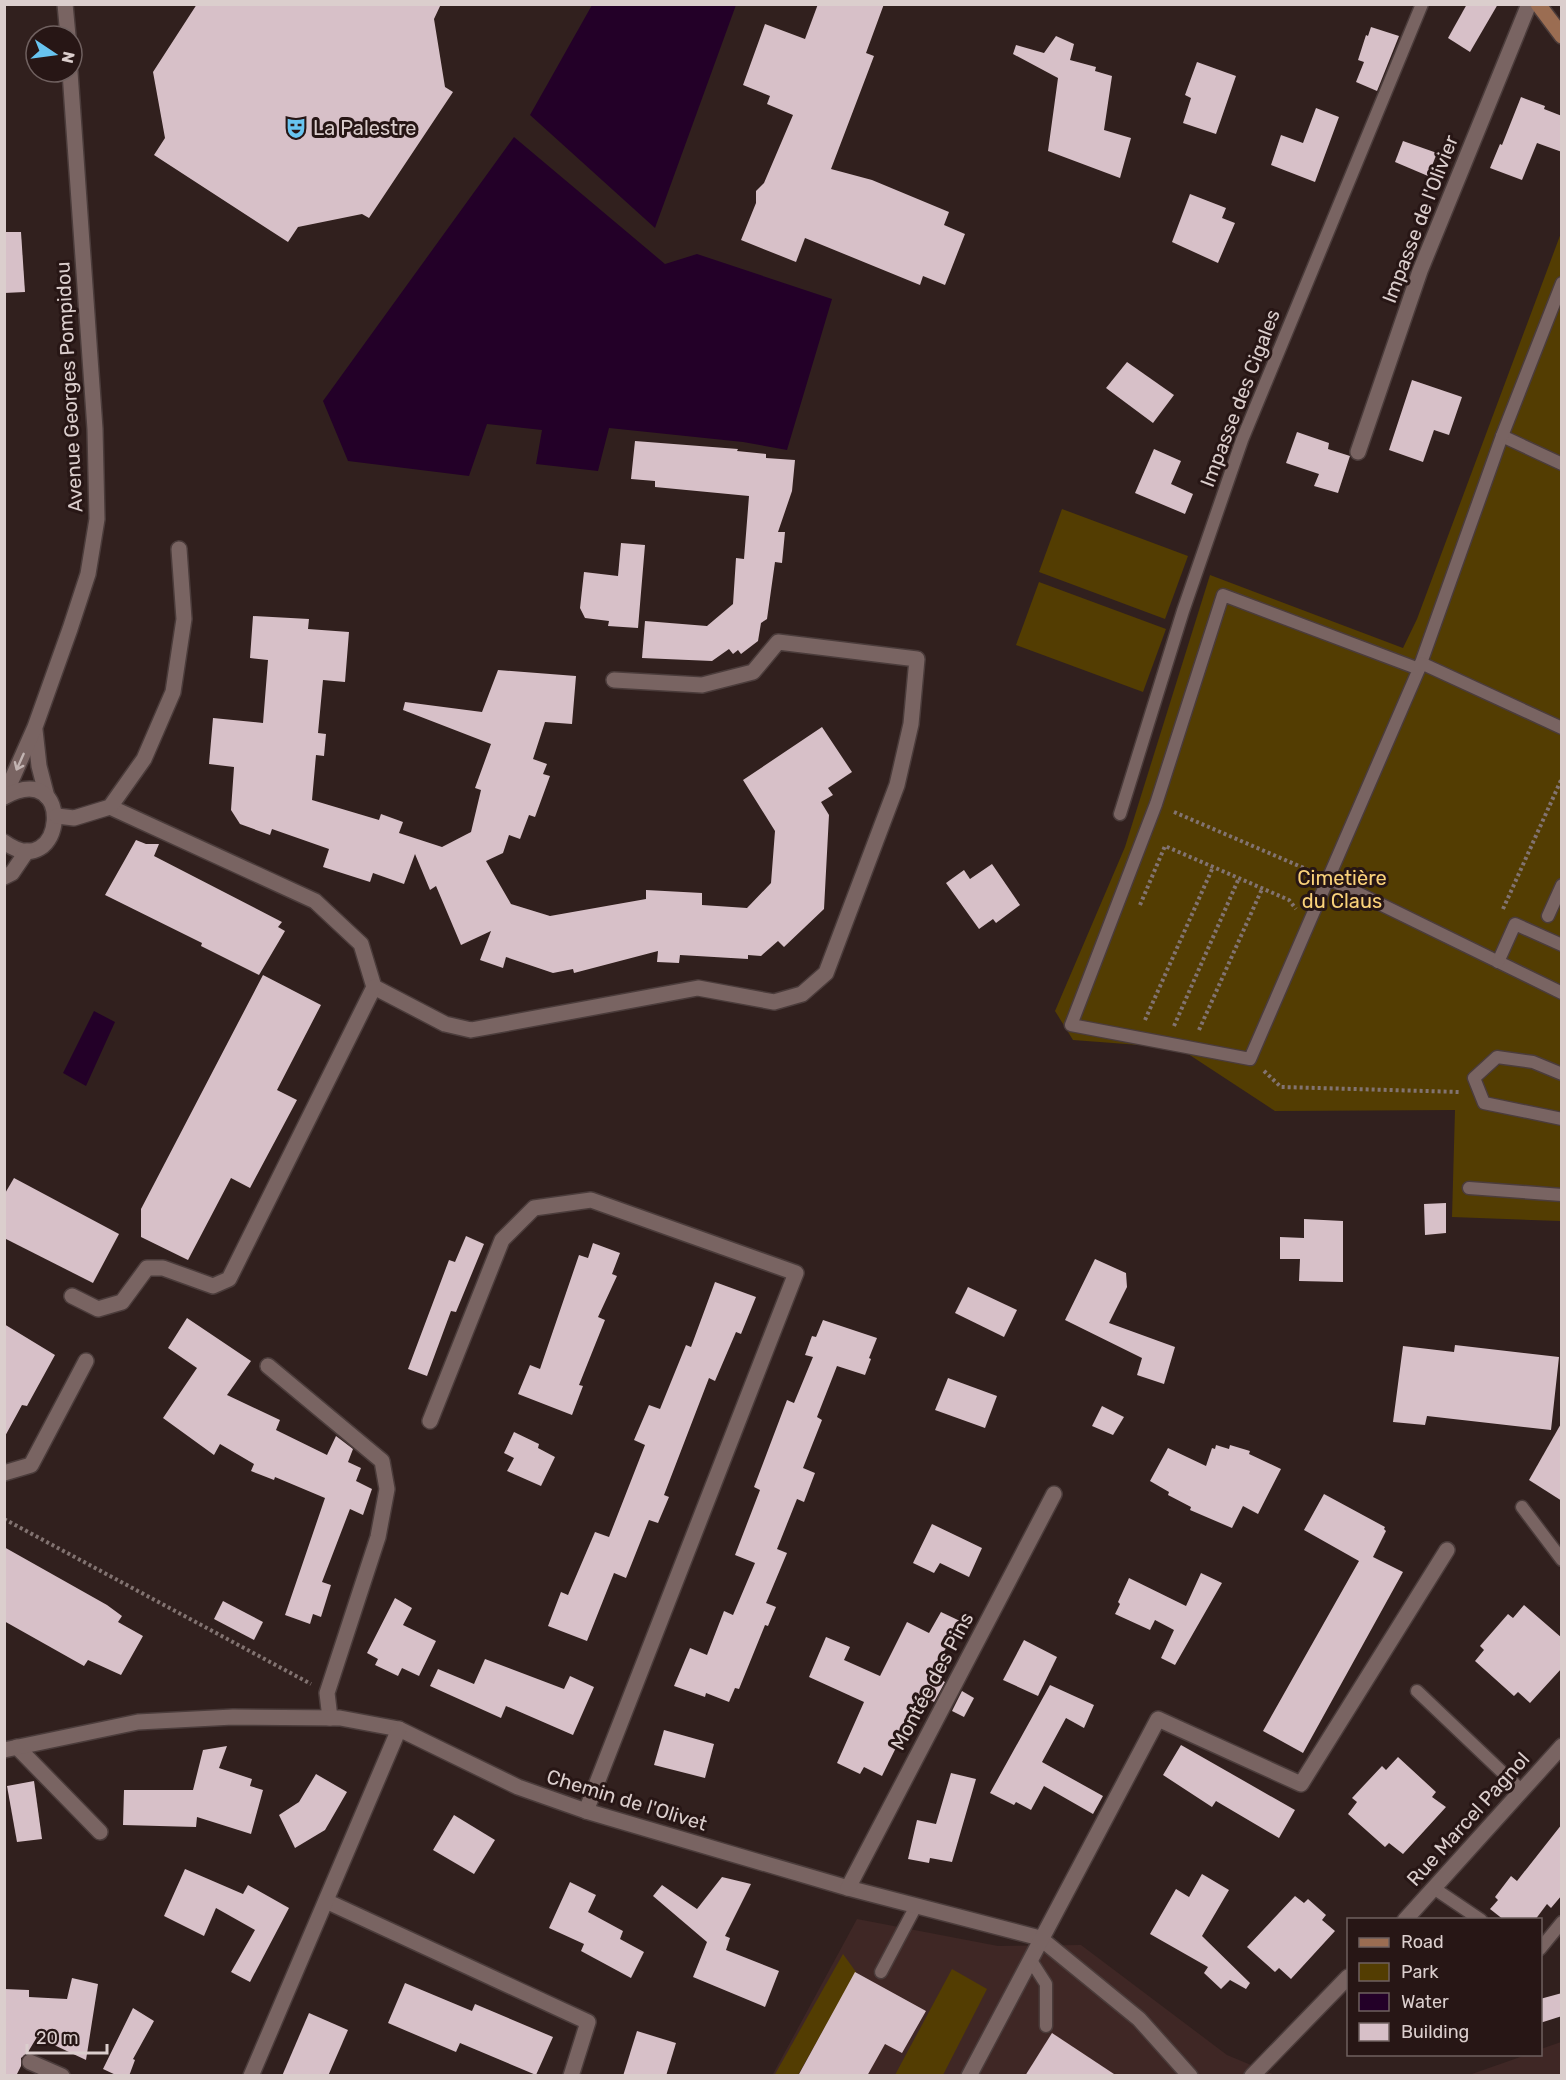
<svg xmlns="http://www.w3.org/2000/svg" width="1566" height="2080" font-family="Rubik,sans-serif">
  <style>
    .built { fill: #3f2725 }
    .green { fill: #533d02 }
    .water { fill: #230028 }
    .building { fill: #d7c0c8 }
    .lines { fill: none; stroke-linecap: round; stroke-linejoin: round }
    .lane-casing { stroke: #4b3c3b; stroke-width: 15 }
    .street-casing { stroke: #4b3c3b; stroke-width: 18 }
    .secondary-casing { stroke: #4b3c3b; stroke-width: 18 }
    .path { stroke: #827371; stroke-width: 4; stroke-dasharray: 3 3; stroke-linecap: butt }
    .lane { stroke: #796462; stroke-width: 12 }
    .street { stroke: #796462; stroke-width: 15 }
    .secondary { stroke: #9b6d52; stroke-width: 15 }
    .oneway { stroke: #c2b4b2 }
    .labels { text-anchor: middle; stroke-width: 6; stroke-linejoin: round; paint-order: stroke }
    .poi-label { font-size: 20px; fill: #dbcecd; stroke: #271615; text-anchor: start }
    .street-label { font-size: 20px; fill: #dbcecd; stroke: #271615 }
    .park-label { font-size: 20px; fill: #fad27a; stroke: #271615 }
  </style>
  <rect width="100%" height="100%" fill="#31201e"/>
  <g class="built">
    <path d="M857 1919 998 1946 1081 1945 1227 2055 1275 2075 772 2076Z"/>
    <path d="M1561 2042V2075H1469L1526 2055 1540 2054 1541 2049Z"/>
  </g>
  <g class="green">
    <path d="M1561 233V1221L1452 1217 1455 1110 1275 1111 1179 1048 1073 1040 1055 1011 1125 847 1210 575 1403 648 1417 619Z"/>
    <path d="M1062 509 1188 556 1165 619 1039 572Z"/>
    <path d="M1039 582 1166 629 1143 692 1016 645Z"/>
    <path d="M843 1954 856 1972 798 2075 774 2076Z"/>
    <path d="M952 1969 987 1989 943 2075H895Z"/>
  </g>
  <g class="water">
    <path d="M592 5H736L655 228 530 115Z"/>
    <path d="M514 137 665 264 697 254 832 299 787 450 743 442 609 428 598 471 536 464 542 430 487 424 469 476 348 461 323 401Z"/>
    <path d="M94 1011 115 1022 86 1086 63 1073Z"/>
  </g>
  <g class="building">
    <path d="M197 4H441L434 19 445 87 453 92 369 218 362 214 298 227 288 242 154 155 165 138 153 72Z"/>
    <path d="M818 4H884L866 53 874 56 831 169 872 180 949 212 944 225 965 234 945 285 923 276 920 285 805 238 796 262 741 240 756 203V191L764 183 793 115 767 104 770 96 743 85 765 24 805 39Z"/>
    <path d="M1467 4H1498L1470 52 1448 38Z"/>
    <path d="M1371 27 1399 36 1377 91 1356 82 1364 62 1358 60 1366 35 1368 36Z"/>
    <path d="M1056 36 1074 44 1070 60 1096 67 1095 71 1112 76 1104 130 1131 138 1120 178 1048 151 1058 78 1013 54 1016 45 1044 53Z"/>
    <path d="M1197 62 1236 76 1216 134 1183 123 1191 98 1185 95Z"/>
    <path d="M1521 97 1545 106 1544 109 1562 116V152L1537 143 1522 180 1490 168 1500 144 1502 145Z"/>
    <path d="M1316 108 1339 117 1315 182 1271 165 1281 135 1303 143Z"/>
    <path d="M1403 141 1437 153 1428 176 1395 162Z"/>
    <path d="M1190 194 1226 208 1222 218 1235 223 1218 263 1172 242Z"/>
    <path d="M4 232H21L25 292 4 293Z"/>
    <path d="M1127 362 1174 395 1153 423 1106 388Z"/>
    <path d="M1412 380 1462 397 1449 435 1434 430 1423 462 1389 450Z"/>
    <path d="M1297 432 1329 443 1328 449 1350 456 1338 493 1314 486 1319 474 1286 463Z"/>
    <path d="M635 441 738 449 737 451 766 454V458L795 460 792 491 778 532H785L782 563 775 562 767 619 761 623 758 641 741 654 738 650 733 654 729 649 712 661 642 658 645 621 707 626 733 604 736 558 744 559 749 496 655 487V481L631 479Z"/>
    <path d="M1154 449 1181 461 1171 484 1193 494 1185 514 1135 493Z"/>
    <path d="M621 543 645 545 638 628 608 626 609 621 585 618 580 608 584 572 618 576Z"/>
    <path d="M253 616 309 619 308 629 349 632 345 682 323 680 318 733 326 734 324 756 316 755 312 800 379 820 381 814 403 822 399 833 442 847 471 832 481 790 475 788 491 744 403 710 405 702 482 712 498 670 576 676 572 724 545 722 533 759 547 764 543 774 550 776 535 817 529 815 520 839 509 835 503 853 486 861 511 904 550 916 646 899V890L702 893V905L747 908 771 883 775 831 743 780 822 727 852 772 828 788 833 795 821 802 829 815 824 909 784 947 778 941 761 956 748 955V959L680 955 679 963 657 962 658 951 574 973 573 969 553 973 506 957 503 968 480 960 491 931 461 945 436 886 430 890 415 854 404 884 373 873 370 882 323 867 329 849 272 829 270 835 240 824 231 810 234 767 209 764 213 718 263 723 268 660 250 658Z"/>
    <path d="M136 840 146 844H159L154 856 282 922 278 927 285 931 259 975 201 946 202 943 105 895Z"/>
    <path d="M992 864 1020 905 996 923 993 919 979 929 946 883 964 870 970 879Z"/>
    <path d="M263 975 321 1005 277 1090 297 1100 250 1188 231 1178 188 1260 141 1237V1209Z"/>
    <path d="M14 1178 119 1234 93 1283 4 1238V1195Z"/>
    <path d="M1446 1203V1233L1425 1235 1424 1204Z"/>
    <path d="M1304 1219 1343 1221V1282L1299 1281 1300 1259H1280V1237L1304 1238Z"/>
    <path d="M466 1236 484 1244 456 1312 451 1311 427 1376 408 1369 449 1260 455 1262Z"/>
    <path d="M593 1243 620 1253 612 1274 617 1276 598 1317 605 1320 579 1385 583 1386 572 1415 518 1394 530 1365 540 1369 579 1255 588 1258Z"/>
    <path d="M1095 1259 1126 1273 1127 1287 1109 1323 1175 1347 1164 1384 1137 1375 1142 1358 1065 1320Z"/>
    <path d="M715 1282 756 1297 741 1334 736 1332 715 1381 709 1378 664 1495 669 1497 658 1523 649 1520 626 1578 614 1573 587 1641 548 1626 561 1592 568 1595 595 1532 609 1537 645 1445 634 1440 649 1405 660 1409 686 1345 691 1347Z"/>
    <path d="M968 1287 1017 1310 1004 1337 955 1313Z"/>
    <path d="M187 1318 251 1361 227 1395 280 1420 276 1430 327 1455 336 1436 353 1449 348 1462 361 1468 356 1481 372 1489 363 1515 350 1509 322 1582 331 1585 321 1617 313 1614 310 1624 285 1615 325 1498 275 1477 274 1480 251 1471 254 1464 220 1444 214 1455 163 1418 197 1368 168 1348Z"/>
    <path d="M823 1320 877 1338 869 1358 871 1359 865 1375 837 1366 817 1417 822 1420 803 1468 815 1473 804 1502 797 1499 777 1549 787 1553 766 1603 776 1607 768 1626 765 1625 739 1689 735 1688 729 1702 706 1693 705 1697 674 1686 690 1648 707 1655 724 1611 733 1615 755 1563 735 1555 760 1490 754 1487 787 1400 794 1403 813 1357 805 1355 812 1336 816 1337Z"/>
    <path d="M4 1324 55 1355 27 1406 22 1405 4 1438Z"/>
    <path d="M1455 1345 1559 1357 1551 1430 1427 1416 1425 1425 1393 1422 1403 1346 1454 1352Z"/>
    <path d="M948 1378 997 1396 985 1428 935 1410Z"/>
    <path d="M1102 1406 1124 1417 1113 1435 1092 1426Z"/>
    <path d="M1562 1422V1501L1529 1480Z"/>
    <path d="M514 1432 539 1444 538 1448 555 1457 541 1486 507 1471 514 1458 504 1453Z"/>
    <path d="M1216 1445 1229 1449 1230 1445 1250 1451 1249 1454 1281 1469 1258 1514 1243 1506 1232 1528 1190 1510 1191 1507 1168 1495 1169 1492 1150 1481 1168 1448 1206 1466 1212 1448 1215 1449Z"/>
    <path d="M1324 1494 1385 1527 1384 1529 1386 1531 1373 1557 1403 1572 1303 1753 1263 1731 1359 1561 1304 1530Z"/>
    <path d="M932 1524 982 1548 969 1577 940 1563 934 1573 913 1563Z"/>
    <path d="M4 1547 107 1605 122 1616 118 1622 143 1636 121 1675 88 1660 84 1666 4 1621Z"/>
    <path d="M1201 1573 1222 1583 1175 1665 1161 1658 1174 1630 1155 1620 1150 1630 1115 1614 1120 1604 1118 1602 1129 1578 1186 1606Z"/>
    <path d="M395 1598 412 1608 403 1625 436 1641 419 1676 402 1668 398 1676 375 1665 378 1659 367 1653Z"/>
    <path d="M223 1601 263 1622 254 1640 214 1619Z"/>
    <path d="M1524 1605 1562 1638V1668L1530 1703 1518 1692 1514 1696 1475 1661 1484 1650 1480 1646 1508 1614 1513 1618Z"/>
    <path d="M941 1612 960 1621 932 1675 945 1682 934 1702 922 1695 882 1776 864 1767 860 1774 837 1763 864 1702 809 1677 826 1637 850 1647 844 1660 880 1676 907 1622 929 1633Z"/>
    <path d="M1024 1640 1057 1657 1038 1696 1003 1680Z"/>
    <path d="M485 1659 564 1689 570 1676 594 1687 573 1735 506 1706 501 1718 430 1686 438 1669 474 1684Z"/>
    <path d="M1050 1685 1094 1705 1084 1728 1066 1718 1042 1762 1103 1796 1093 1814 1044 1786 1031 1810 1016 1802 1014 1805 990 1793Z"/>
    <path d="M962 1691 974 1698 964 1717 952 1711Z"/>
    <path d="M664 1730 714 1744 705 1778 654 1765Z"/>
    <path d="M1181 1745 1295 1810 1279 1838 1216 1801 1212 1807 1163 1775Z"/>
    <path d="M227 1746 219 1768 252 1779 250 1786 263 1790 251 1834 197 1817 196 1827 123 1825 124 1790H193L203 1750Z"/>
    <path d="M1398 1757 1436 1792 1432 1797 1446 1807 1403 1854 1389 1843 1385 1847 1348 1814 1357 1802 1352 1798 1382 1766 1386 1770Z"/>
    <path d="M951 1773 976 1779 952 1862 930 1858 929 1863 908 1859 917 1820 936 1824Z"/>
    <path d="M316 1774 347 1792 325 1830 295 1848 279 1815 299 1802Z"/>
    <path d="M34 1781 42 1839 17 1842 7 1786Z"/>
    <path d="M454 1815 495 1840 474 1874 433 1850Z"/>
    <path d="M1562 1824V1895L1551 1908 1547 1904 1535 1920H1504L1490 1909 1498 1900 1495 1897 1511 1876 1517 1881Z"/>
    <path d="M185 1869 243 1894 248 1885 289 1908 250 1982 231 1972 255 1930 216 1908 204 1936 164 1916Z"/>
    <path d="M1202 1874 1229 1890 1202 1936 1250 1983 1246 1989 1230 1980 1221 1989 1204 1973 1208 1967 1150 1934 1176 1889 1189 1897Z"/>
    <path d="M722 1877 751 1884 725 1936 730 1938 726 1950 779 1971 765 2007 693 1977 707 1942 653 1896 662 1885 697 1909Z"/>
    <path d="M570 1882 596 1895 588 1912 623 1931 620 1939 644 1952 631 1978 581 1951 584 1944 549 1928Z"/>
    <path d="M1295 1896 1304 1903 1308 1899 1326 1915 1322 1920 1335 1931 1291 1979 1279 1968 1275 1972 1247 1947Z"/>
    <path d="M855 1972 926 2011 902 2053 885 2044 867 2076H798Z"/>
    <path d="M72 1978 98 1984 86 2060 37 2037 28 2052 21 2058V2066L16 2076H4V1989L29 1990V1997L67 1999Z"/>
    <path d="M405 1983 472 2011 475 2004 553 2037 536 2075 460 2043 456 2052 388 2023Z"/>
    <path d="M1562 1993V2016L1540 2023V1999Z"/>
    <path d="M133 2008 154 2021 133 2059 135 2060 129 2076H118L103 2069Z"/>
    <path d="M309 2013 348 2030 328 2076H282Z"/>
    <path d="M637 2031 676 2043 666 2076H623Z"/>
    <path d="M1052 2033 1117 2076H1025Z"/>
  </g>
  <g class="lines">
    <defs>
      <g id="lane">
        <path d="M1502 436 1562 464"/>
        <path d="M1421 663 1502 436 1562 283"/>
        <path d="M1419 669 1223 595 1156 804 1071 1025 1250 1059 1419 669 1421 663 1562 728"/>
        <path d="M1120 814 1183 611 1242 440 1422 4"/>
        <path d="M1329 879 1562 993"/>
        <path d="M1548 916 1562 885"/>
        <path d="M1498 962 1515 924 1562 945"/>
        <path d="M1562 1074 1533 1062 1497 1057 1474 1078 1484 1103 1562 1119"/>
        <path d="M1469 1188 1562 1195"/>
        <path d="M1522 1507 1562 1560"/>
        <path d="M1417 1691 1522 1791"/>
        <path d="M1435 1889 1481 1920"/>
        <path d="M1540 1949 1562 1922"/>
        <path d="M1030 1959 1046 1984V2026"/>
        <path d="M881 1972 916 1906"/>
      </g>
      <g id="street">
        <path d="M65 4 68 36"/>
        <path d="M1358 452 1420 271 1529 4"/>
        <path d="M35 730 39 766 47 797"/>
        <path d="M4 797 35 727 70 629 88 574 97 519 95 429 70 72"/>
        <path d="M4 797C77 757 65 886 4 842"/>
        <path d="M110 807 315 901 361 944 374 987 445 1024 471 1030 698 988 774 1002 802 994 826 973 897 785 911 724 917 659 778 642 753 672 702 685 614 680"/>
        <path d="M57 816 74 818 110 807 144 759 173 692 184 619 179 549"/>
        <path d="M4 877 12 873 27 851"/>
        <path d="M72 1296 98 1309 122 1302 147 1268H163L213 1286 229 1279 374 987"/>
        <path d="M268 1366 382 1461 387 1489 378 1537 327 1693 330 1718"/>
        <path d="M430 1421 502 1240 534 1208 591 1200 796 1273 586 1811"/>
        <path d="M4 1473 31 1465 86 1361"/>
        <path d="M17 1747 100 1832"/>
        <path d="M4 1750 138 1722 233 1717 340 1718 399 1729 518 1787 586 1811 848 1888 1040 1938 1139 2019 1190 2076"/>
        <path d="M848 1888 1054 1494"/>
        <path d="M326 1901 588 2022 571 2076"/>
        <path d="M1405 1920 1562 1746"/>
        <path d="M30 2062 62 2076"/>
        <path d="M251 2076 399 1729"/>
        <path d="M969 2076 1158 1719 1301 1784 1447 1550"/>
        <path d="M1252 2076 1348 1977"/>
      </g>
      <path id="secondary" d="M1538 4 1562 36"/>
    </defs>
    <use href="#lane" class="lane-casing"/>
    <use href="#street" class="street-casing"/>
    <use href="#secondary" class="secondary-casing"/>
    <g class="path">
      <path d="M1174 812 1313 872"/>
      <path d="M1140 905 1165 846 1289 900 1296 909"/>
      <path d="M1503 909 1562 778"/>
      <path d="M1145 1020 1213 867"/>
      <path d="M1174 1026 1239 878"/>
      <path d="M1199 1030 1262 889"/>
      <path d="M1264 1071 1281 1087 1460 1092"/>
      <path d="M4 1519 311 1684"/>
    </g>
    <use href="#lane" class="lane"/>
    <use href="#street" class="street"/>
    <use href="#secondary" class="secondary"/>
  </g>
  <defs><path id="oneway-shaft" d="M-6 0H5M1.5-3L5.5 0L1.5 3" fill="none" stroke-width="1.6" stroke-linecap="round" stroke-linejoin="round" transform="scale(1.5)"/></defs>
  <use class="oneway" href="#oneway-shaft" transform="translate(20 762) rotate(114)"/>
  <defs>
    <symbol id="theatre-bare" viewBox="-9 -9 18 18"><path d="M-5-5.5Q0-4 5-5.5V0Q5 5 0 6Q-5 5-5 0ZM-3.3-2.5H-1v1.5H-3.3ZM1-2.5H3.3v1.5H1ZM-2.8 1Q0 5.5 2.8 1Z" fill="#68c4f0" stroke="#271615" stroke-width="2.5" paint-order="stroke"/></symbol>
  </defs>
  <g fill-rule="evenodd">
    <use href="#theatre-bare" x="281" y="113" width="30" height="30"/>
  </g>
  <g class="labels">
    <g class="poi-label">
      <text x="313" y="135">La Palestre</text>
    </g>
    <g class="street-label">
      <text transform="translate(1420 219) rotate(-69)" y="7">Impasse de l'Olivier</text>
      <text transform="translate(69 387) rotate(-93)" y="7">Avenue Georges Pompidou</text>
      <text transform="translate(1240 398) rotate(-69)" y="7">Impasse des Cigales</text>
      <text transform="translate(932 1681) rotate(-62)" y="7">Montée des Pins</text>
      <text transform="translate(627 1800) rotate(17)" y="7">Chemin de l'Olivet</text>
      <text transform="translate(1468 1819) rotate(-48)" y="7">Rue Marcel Pagnol</text>
    </g>
    <g class="park-label">
      <text x="1342" y="885">Cimetière<tspan x="1342" dy="23">du Claus</tspan></text>
    </g>
  </g>
  <rect width="1566" height="2080" fill="none" stroke="#dbcecd" stroke-width="12"/>
  <rect x="1347" y="1918" width="195" height="138" fill="#271615" stroke="#6f605f" stroke-width="1.5"/>
  <rect x="1359" y="1938" width="30" height="9" fill="#9b6d52" stroke="#6f605f" stroke-width="1.5"/>
  <text x="1401" y="1948" font-size="18" fill="#dbcecd">Road</text>
  <rect x="1359" y="1963" width="30" height="18" fill="#533d02" stroke="#6f605f" stroke-width="1.5"/>
  <text x="1401" y="1978" font-size="18" fill="#dbcecd">Park</text>
  <rect x="1359" y="1993" width="30" height="18" fill="#230028" stroke="#6f605f" stroke-width="1.5"/>
  <text x="1401" y="2008" font-size="18" fill="#dbcecd">Water</text>
  <rect x="1359" y="2023" width="30" height="18" fill="#d7c0c8" stroke="#6f605f" stroke-width="1.5"/>
  <text x="1401" y="2038" font-size="18" fill="#dbcecd">Building</text>
  <g transform="translate(54 54) rotate(103)"><circle r="28" fill="#271615" stroke="#6f605f" stroke-width="1.5"/>
  <path d="M0-4.5L10 22L0 15L-10 22Z" fill="#68c4f0"/>
  <text y="-9" font-size="16" font-weight="bold" text-anchor="middle" fill="#dbcecd">N</text>
  </g>
  <path d="M27 2044v9h80v-9" fill="none" stroke="#dbcecd" stroke-width="3"/>
  <text x="36" y="2044" font-size="18" fill="#dbcecd" stroke="#271615" stroke-width="4.5" paint-order="stroke">20 m</text>
</svg>
